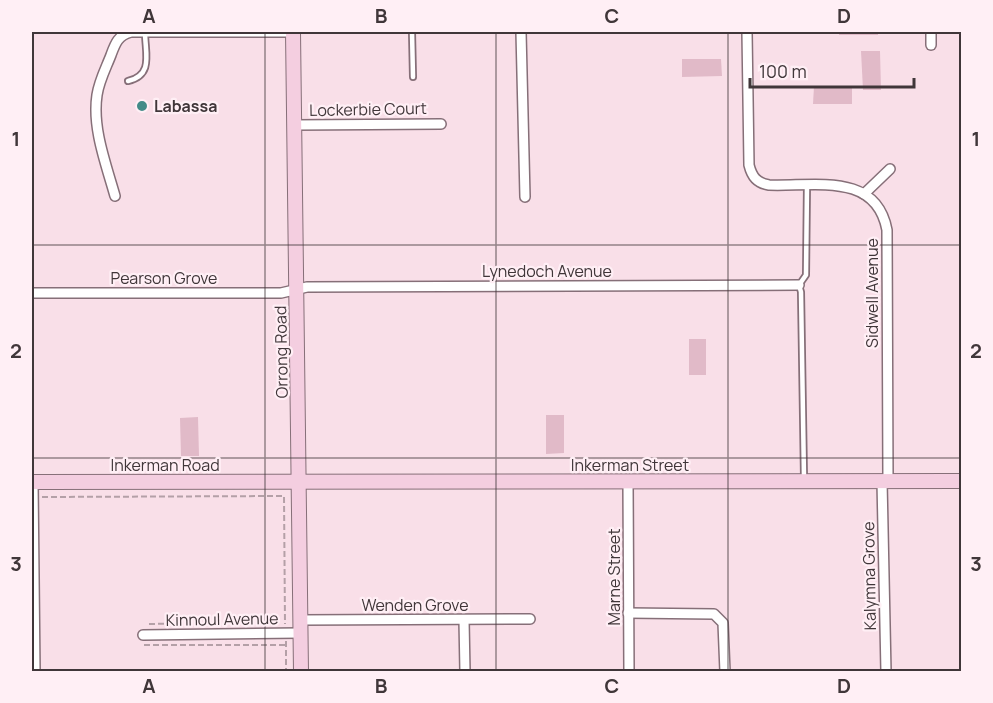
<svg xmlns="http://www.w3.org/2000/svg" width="993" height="703" font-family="Manrope,sans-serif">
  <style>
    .green { fill: #e1bac8 }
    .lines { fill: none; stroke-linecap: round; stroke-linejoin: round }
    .lane-casing { stroke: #866f78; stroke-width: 8 }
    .street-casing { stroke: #866f78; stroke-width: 12 }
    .secondary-casing { stroke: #866f78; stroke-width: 16 }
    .path { stroke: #b4a0a7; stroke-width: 2; stroke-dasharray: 6 3; stroke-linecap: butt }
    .lane { stroke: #fff; stroke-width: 4.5 }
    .street { stroke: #fff; stroke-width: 9 }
    .secondary { stroke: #f4cee0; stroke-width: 14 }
    .grid { fill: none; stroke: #403639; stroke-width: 1.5; stroke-opacity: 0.55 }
    .poi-dot { fill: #438b88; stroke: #ffeff5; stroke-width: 2 }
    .labels { text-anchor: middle; stroke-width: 4.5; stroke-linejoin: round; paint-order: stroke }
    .poi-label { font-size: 16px; font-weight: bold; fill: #403639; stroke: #ffeff5; text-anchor: start }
    .street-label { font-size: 16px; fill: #403639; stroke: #ffeff5 }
    .neatline { fill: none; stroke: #403639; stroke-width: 2 }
    .grid-label { font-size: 20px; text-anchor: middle; font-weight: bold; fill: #403639 }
  </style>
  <rect width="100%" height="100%" fill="#f9dfe8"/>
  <g class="green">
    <rect x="839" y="32" width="39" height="3"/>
    <path d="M861 51H880L881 90H863Z"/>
    <path d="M682 59H721L722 76 682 77Z"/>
    <path d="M814 86H852V104H813Z"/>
    <rect x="689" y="339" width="17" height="36"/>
    <path d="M546 415H564V453L546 454Z"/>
    <path d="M198 417 199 456H181L180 418Z"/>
  </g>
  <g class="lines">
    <defs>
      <g id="lane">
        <path d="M412 32 413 77"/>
        <path d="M128 81C154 75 145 53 145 32"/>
        <path d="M804 478 801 292 799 285 806 275 807 185"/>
      </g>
      <g id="street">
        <path d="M521 32 525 197"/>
        <path d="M747 32 749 165C752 177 757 183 769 185 813 187 876 171 887 230L888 481"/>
        <path d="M931 45V32"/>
        <path d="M295 125 441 124"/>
        <path d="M864 194 890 169"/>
        <path d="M115 196C106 164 92 128 97 95 99 81 106 68 111 55 115 44 118 35 131 32H293"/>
        <path d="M32 293H281L307 287 799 285"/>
        <path d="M882 481 886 672"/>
        <path d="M33 482 35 672"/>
        <path d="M628 482 629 672"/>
        <path d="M628 613 714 614 723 623 725 672"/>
        <path d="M300 620 530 619"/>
        <path d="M464 620 465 672"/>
        <path d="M143 635 300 633"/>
      </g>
      <g id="secondary">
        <path d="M293 32 301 672"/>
        <path d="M32 482 962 481"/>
      </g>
    </defs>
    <use href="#lane" class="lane-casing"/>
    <use href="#street" class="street-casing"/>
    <use href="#secondary" class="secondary-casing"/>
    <g class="path">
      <path d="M42 497 284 496 285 624"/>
      <path d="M149 624 216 623"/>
      <path d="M286 641V672"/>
      <path d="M144 645H285"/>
    </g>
    <use href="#lane" class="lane"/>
    <use href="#street" class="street"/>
    <use href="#secondary" class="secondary"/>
  </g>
  <path class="grid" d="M265 32V672M496 32V672M728 32V672M32 245H962M32 458H962"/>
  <circle class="poi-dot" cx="142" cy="106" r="6"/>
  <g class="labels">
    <g class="poi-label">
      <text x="154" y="112">Labassa</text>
    </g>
    <g class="street-label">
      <text transform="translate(368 109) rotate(-1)" y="6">Lockerbie Court</text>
      <text x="547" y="277">Lynedoch Avenue</text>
      <text x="164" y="284">Pearson Grove</text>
      <text transform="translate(872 293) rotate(-90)" y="6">Sidwell Avenue</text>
      <text transform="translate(281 352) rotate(-91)" y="6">Orrong Road</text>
      <text x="165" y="471">Inkerman Road</text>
      <text x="630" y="471">Inkerman Street</text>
      <text transform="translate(869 576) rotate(-91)" y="6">Kalymna Grove</text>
      <text transform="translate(614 577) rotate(-90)" y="6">Marne Street</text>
      <text x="415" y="611">Wenden Grove</text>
      <text transform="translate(222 619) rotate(-1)" y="6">Kinnoul Avenue</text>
    </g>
  </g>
  <rect width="993" height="703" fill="none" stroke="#ffeff5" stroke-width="66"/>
  <path d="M750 78v9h164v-9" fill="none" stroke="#403639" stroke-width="3"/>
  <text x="759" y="78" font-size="18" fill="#403639" stroke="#ffeff5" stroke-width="4.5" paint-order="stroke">100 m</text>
  <rect x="33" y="33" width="927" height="637" class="neatline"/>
  <g class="grid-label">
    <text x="149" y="23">A</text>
    <text x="381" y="23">B</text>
    <text x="612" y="23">C</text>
    <text x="844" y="23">D</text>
    <text x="16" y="146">1</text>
    <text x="976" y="146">1</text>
    <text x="16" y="358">2</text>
    <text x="976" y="358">2</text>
    <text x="16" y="571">3</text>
    <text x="976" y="571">3</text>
    <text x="149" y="693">A</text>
    <text x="381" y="693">B</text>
    <text x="612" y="693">C</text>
    <text x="844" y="693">D</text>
  </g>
</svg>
